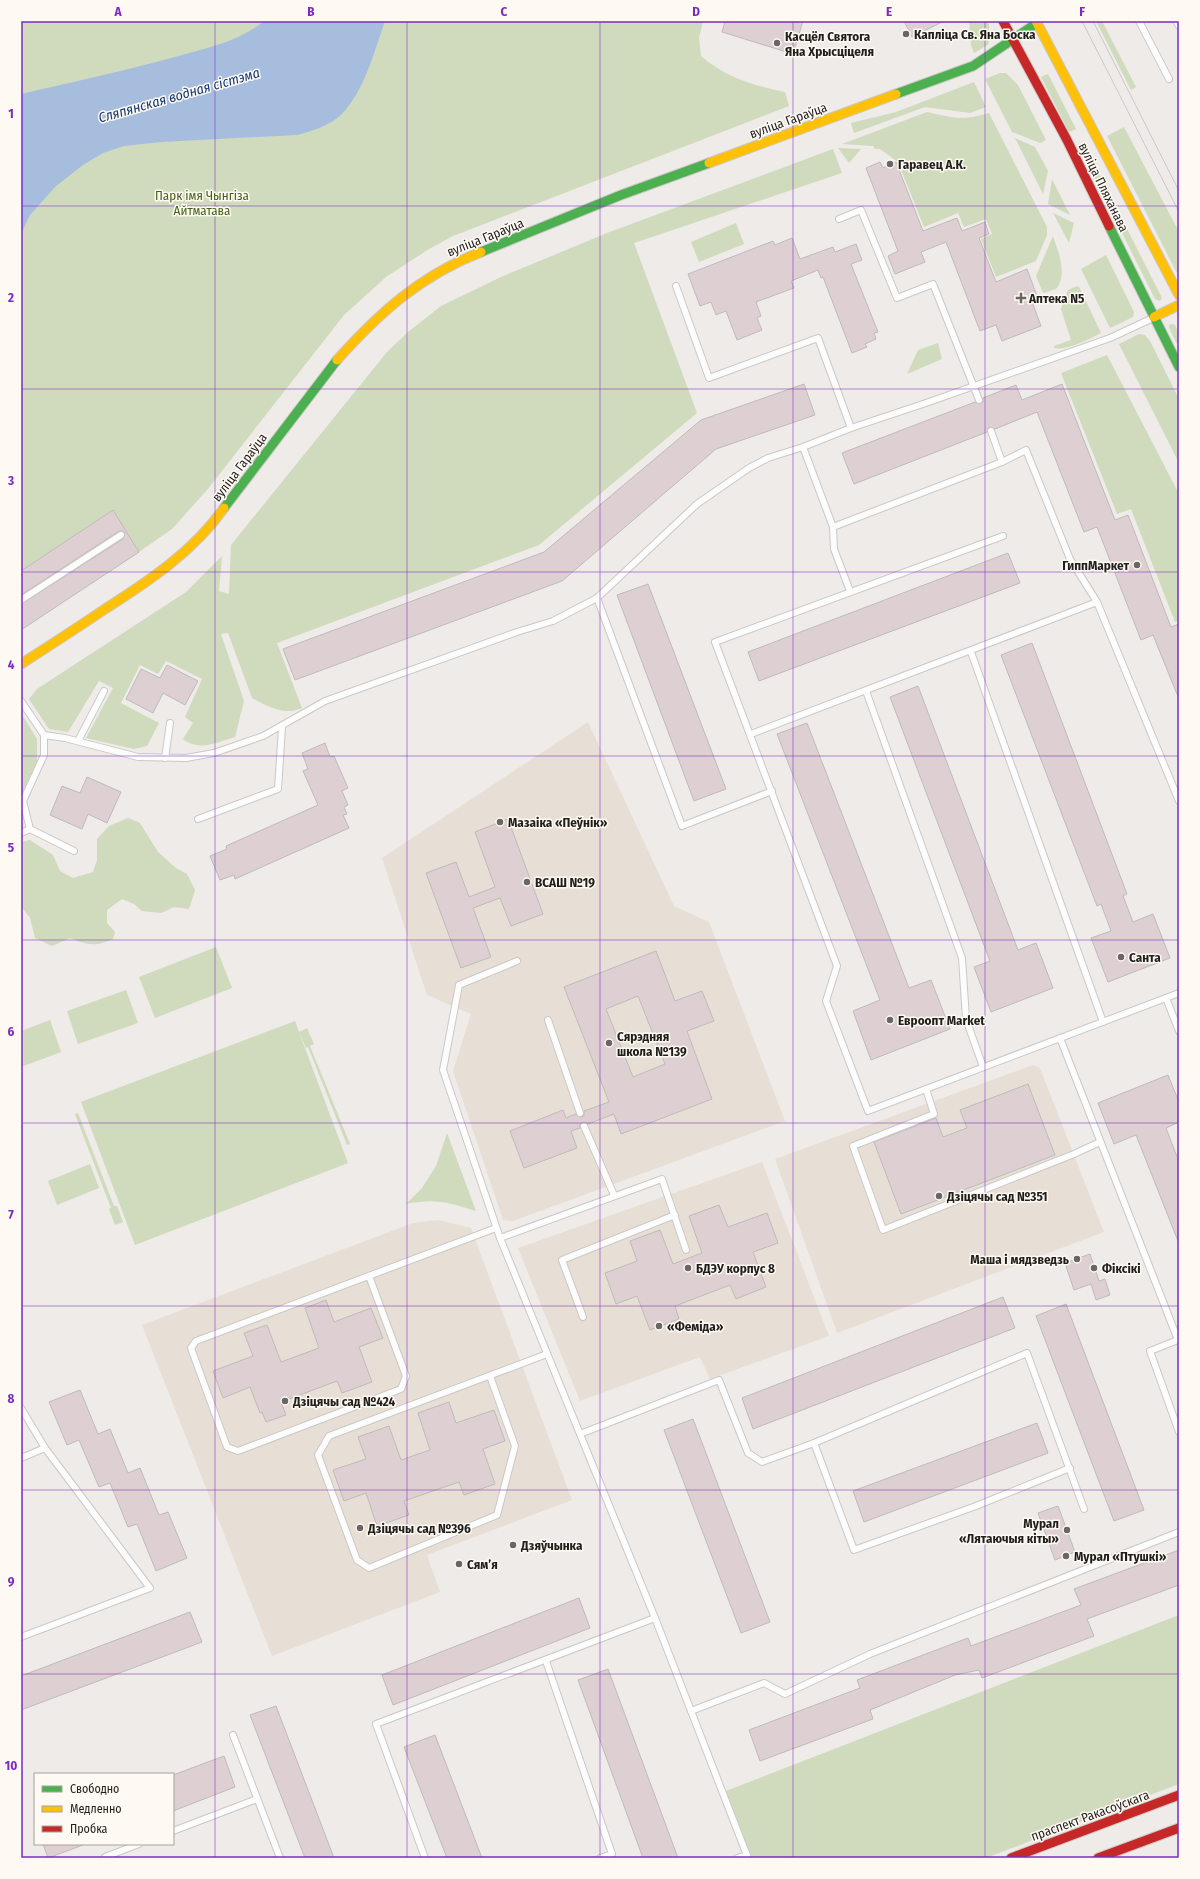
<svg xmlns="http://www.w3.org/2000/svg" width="1200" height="1879" font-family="'Fira Sans Condensed',sans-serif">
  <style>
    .built { fill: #e7dfd6 }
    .green { fill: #cfdbbc }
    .water { fill: #a7bdde }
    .building { fill: #ddcfd2; stroke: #bebbba; fill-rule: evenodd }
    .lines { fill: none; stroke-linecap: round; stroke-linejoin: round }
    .lane-casing { stroke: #cbc8c6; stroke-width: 8 }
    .fast-casing { stroke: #cbc8c6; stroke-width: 11 }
    .slow-casing { stroke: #cbc8c6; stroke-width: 11 }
    .jam-casing { stroke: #cbc8c6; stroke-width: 11 }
    .lane { stroke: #fcfcfc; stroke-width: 6 }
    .fast { stroke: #4caf50; stroke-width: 9 }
    .slow { stroke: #ffc107; stroke-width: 9 }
    .jam { stroke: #c62828; stroke-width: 9 }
    .tram { stroke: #cac9c8; stroke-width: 1 }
    .grid { fill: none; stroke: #7b2cbf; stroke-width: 1; stroke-opacity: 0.55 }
    .poi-dot { fill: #696663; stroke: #fff9f3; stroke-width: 1.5 }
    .labels { text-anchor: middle; stroke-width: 3; stroke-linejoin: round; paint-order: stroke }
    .poi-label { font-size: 13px; font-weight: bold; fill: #211f1c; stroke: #fff9f3; text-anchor: start }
    .street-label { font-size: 13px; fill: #211f1c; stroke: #fff9f3 }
    .park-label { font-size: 13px; fill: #456314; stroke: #fff9f3 }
    .water-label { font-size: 14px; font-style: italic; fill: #123973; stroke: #fff9f3 }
    .neatline { fill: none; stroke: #7b2cbf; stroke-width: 1.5 }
    .grid-label { font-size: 13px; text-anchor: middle; font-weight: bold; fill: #7b2cbf }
  </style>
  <rect width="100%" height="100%" fill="#eeebe8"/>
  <g class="built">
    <path d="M588 722 674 906 709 922 785 1121 513 1221 503 1220 453 1071 471 1014 427 995 382 858Z"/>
    <path d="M1033 1065 1040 1068 1104 1232 837 1333 775 1159Z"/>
    <path d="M762 1162 829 1336 710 1379 700 1357 580 1401 518 1248Z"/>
    <path d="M438 1220 471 1228 572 1500 427 1555 440 1592 272 1656 142 1325 413 1223Z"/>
  </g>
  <g class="green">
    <path d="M21 21H703L699 38 701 56C725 77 754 86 785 92L789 106 453 236 429 249 386 277 344 315 207 490 172 529 139 552 112 511 21 571Z"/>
    <path d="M969 21H987L989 24V44L974 53 971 45Z"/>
    <path d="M1096 21H1102L1136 87 1131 90Z"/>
    <path d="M1000 73H1006L1018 85 1046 140 1040 143 1012 132 985 79Z"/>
    <path d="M1048 74 1076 129 1069 132 1041 77Z"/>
    <path d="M974 82 986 107 970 113 925 107 854 133 851 123 896 112Z"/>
    <path d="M927 112C954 118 962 121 989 113L1047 227V235L1036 261 996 277 981 239 992 234 986 219 964 227 958 213 924 227 898 162 880 149H875L873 146 842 144Z"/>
    <path d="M1124 127 1179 232V277L1107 136Z"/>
    <path d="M1015 138 1035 147 1048 171 1043 194Z"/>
    <path d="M838 148 861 149 849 163Z"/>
    <path d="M1086 148 1162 298 1160 301 1155 299 1081 151Z"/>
    <path d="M833 149 842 173 634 243 697 413 539 545 277 643 302 708C283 716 269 707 252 698L228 633 221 634 244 701 235 737C218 742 199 752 183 739L193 723 185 717 202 679 166 661 158 674 140 665 121 703 159 723 147 746 134 749 86 738 113 688 99 681 68 732 49 729 29 699 37 689 186 592 222 556 219 591 229 594 231 545 387 352 408 332 441 306 501 277 607 233Z"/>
    <path d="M1052 179 1070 215 1048 204Z"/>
    <path d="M1053 213 1074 223 1069 243Z"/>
    <path d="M736 223 744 244 699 262 691 242Z"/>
    <path d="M1053 236C1058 251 1068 275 1056 289L1043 293 1036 276Z"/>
    <path d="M1106 255 1134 312 1133 317 1110 328 1081 269Z"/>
    <path d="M1077 286 1079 287 1101 333C1089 339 1067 351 1054 348V346L1071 340 1061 309 1068 290Z"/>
    <path d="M1172 324 1175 325 1179 333V348L1169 328V325Z"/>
    <path d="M1139 334 1145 335 1150 341 1179 399V463L1119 344Z"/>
    <path d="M938 343 942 359 907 374 918 350Z"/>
    <path d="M1107 355 1179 494V620L1175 622 1131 509 1117 514 1061 373Z"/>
    <path d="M21 713 37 739V761L21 796Z"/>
    <path d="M128 818 140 823 158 852 176 868 187 874 195 890 189 909 174 907 161 913 142 911 134 904 122 899 107 910V923L115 932 113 939C96 947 87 945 70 938L52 946 35 938 30 918 21 906V842L30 840 53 855 60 871 73 878 93 872 97 860V839L109 826Z"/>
    <path d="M216 947 232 988 155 1018 139 977Z"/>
    <path d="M126 990 138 1023 78 1044 67 1011Z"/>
    <path d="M50 1020 61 1052 21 1067V1031Z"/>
    <path d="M295 1021 299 1032 307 1028 314 1044 310 1046 350 1144 347 1145 308 1047 306 1048 299 1032 348 1163 135 1245 81 1102Z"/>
    <path d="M78 1113 114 1206H117L123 1222 115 1225 109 1209 111 1208 75 1114Z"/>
    <path d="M447 1133 476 1211C448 1202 435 1198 406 1204L422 1188 436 1166Z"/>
    <path d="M90 1164 99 1188 57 1205 48 1181Z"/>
    <path d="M1179 1615V1784L986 1858H752L726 1791Z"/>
  </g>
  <path class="water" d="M264 21H385C374 52 365 90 341 115 329 126 312 131 297 135L161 142 124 146 103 153 83 165 56 186 30 215 21 234V94C72 82 124 71 175 57 206 48 239 42 264 21Z"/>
  <g class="building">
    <path d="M725 21H803L793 54 722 32Z"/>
    <path d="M904 21H944L912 37Z"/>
    <path d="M880 162 883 168 896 162 923 231 957 218 962 231 985 222 989 234 979 238 996 282 1027 269 1037 296 1031 299 1041 326 1002 341 996 325 980 331 946 242 921 252 925 262 895 274 888 256 898 251 866 168Z"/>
    <path d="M792 238 800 259 833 247 835 252 856 244 862 260 851 264 878 332 874 333 876 339 865 344 867 347 852 353 823 277 821 278 818 270 791 281 794 288 756 302 761 316 757 318 762 330 737 340 726 311 716 315 711 302 700 306 688 274 773 241 775 245Z"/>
    <path d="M804 384 815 415 716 449 562 581 295 680 283 649 544 552 701 420Z"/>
    <path d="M1062 384 1115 520 1128 515 1171 627 1179 624V699L1153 635 1141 640 1097 527 1084 532 1037 412 995 429 989 427 987 432 854 484 842 453 975 402 980 404 983 402V398L1016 385 1022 400Z"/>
    <path d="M113 510 139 552 21 630V604L123 539 125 533 123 531H119L21 595V571Z"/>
    <path d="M1008 553 1020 583 759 681 748 652Z"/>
    <path d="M648 584 726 789 694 801 617 595Z"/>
    <path d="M1032 643 1127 894 1123 896 1133 922 1153 914 1170 958 1108 982 1091 938 1111 931 1101 904 1097 906 1001 655Z"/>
    <path d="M167 665 198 681 185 705 163 693 153 713 126 699 141 669 160 678Z"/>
    <path d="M918 686 1018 950 1036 943 1053 988 991 1012 974 967 990 961 890 697Z"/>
    <path d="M807 723 909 988 931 980 950 1029 871 1060 853 1011 880 1000 777 734Z"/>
    <path d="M325 743 330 757 334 756 348 788 342 791 348 805 344 807 347 814 343 815 349 828 235 879 234 875 220 880 210 856 227 849 226 846 318 805 303 771 308 769 302 753Z"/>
    <path d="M87 777 121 792 107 823 88 814 82 829 50 815 62 786 80 793Z"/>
    <path d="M508 819 543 914 511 926 500 898 473 908 491 957 461 968 426 873 456 862 469 897 495 887 475 832Z"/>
    <path d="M656 951 675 1001 702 991 714 1021 687 1031 712 1099 621 1134 614 1114 588 1124 583 1122 580 1124V1128L571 1131 577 1148 524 1168 510 1131 563 1110 566 1118 576 1114 581 1117 584 1116V1111L609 1102 564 987ZM638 996 665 1064 633 1077 606 1009Z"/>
    <path d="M1168 1075 1179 1102V1122L1166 1128 1179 1162 1178 1241 1136 1135 1114 1144 1098 1103Z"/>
    <path d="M1028 1084 1055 1155 901 1214 874 1142 936 1118 943 1137 967 1128 960 1110Z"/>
    <path d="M719 1205 728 1227 767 1213 778 1243 753 1252 766 1287 736 1299 730 1285 675 1306 679 1319 650 1330 637 1296 616 1304 605 1273 637 1261 630 1241 660 1230 673 1264 702 1253 689 1216Z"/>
    <path d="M1090 1254 1099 1281 1105 1279 1110 1295 1096 1300 1091 1284 1074 1290 1065 1263Z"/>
    <path d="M1003 1297 1015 1328 753 1429 742 1398Z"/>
    <path d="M326 1300 334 1322 371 1308 383 1338 359 1347 372 1382 342 1393 337 1381 281 1402 286 1415 266 1422 262 1412 260 1413 250 1387 223 1398 213 1371 253 1356 244 1333 267 1325 281 1362 319 1348 305 1308Z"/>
    <path d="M1066 1304 1144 1510 1114 1521 1036 1316Z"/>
    <path d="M80 1390 98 1434 110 1429 128 1473 140 1468 159 1515 168 1512 187 1558 156 1571 137 1524 128 1527 110 1483 99 1487 79 1440 67 1445 49 1402Z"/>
    <path d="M449 1402 456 1423 494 1410 505 1441 483 1449 495 1484 464 1495 459 1482 404 1501 409 1515 377 1526 366 1493 344 1501 333 1470 366 1459 358 1437 389 1426 401 1460 430 1450 418 1413Z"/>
    <path d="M693 1419 770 1622 741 1633 664 1430Z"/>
    <path d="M1037 1423 1048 1453 864 1522 853 1491Z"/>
    <path d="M1058 1506 1075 1552 1055 1560 1038 1513Z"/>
    <path d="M1179 1550V1585L1087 1619 1094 1636 982 1678 979 1670 955 1675 870 1710 873 1719 760 1761 749 1730 860 1688 857 1680 968 1638 971 1646 1081 1605 1074 1589Z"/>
    <path d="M579 1598 590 1628 393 1705 382 1675Z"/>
    <path d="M190 1612 202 1642 21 1710V1676Z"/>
    <path d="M608 1669 678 1858H643L624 1806 578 1680Z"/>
    <path d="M276 1706 334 1858H305L250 1715Z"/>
    <path d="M435 1735 482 1858H447L404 1747Z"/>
    <path d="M224 1756 235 1787 173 1811V1775Z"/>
    <path d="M43 1844H83V1845L48 1858Z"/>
  </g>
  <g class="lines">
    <defs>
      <g id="lane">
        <path d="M1139 21 1169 79"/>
        <path d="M1176 21 1179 26"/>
        <path d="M839 219 861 210 897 298 933 284 979 400"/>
        <path d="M676 286 709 378 818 338 851 428"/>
        <path d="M991 431 1002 462"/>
        <path d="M803 447 833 527 834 549 850 591"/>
        <path d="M833 527 1002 462 1026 450 1070 559 1097 602 1179 801"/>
        <path d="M1003 536 715 642 837 966 826 1001 868 1111 1179 993"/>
        <path d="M597 598 682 826 772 791"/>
        <path d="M21 600 121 535"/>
        <path d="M971 652 1103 1022"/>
        <path d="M866 691 962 958 966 1019 983 1067"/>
        <path d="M21 701 44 735V755L23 801 30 829 74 851"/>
        <path d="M751 734 1097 602"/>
        <path d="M44 735 65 738 138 757 186 758 214 753 263 736 325 701 517 632 553 621 597 598 697 504 749 468 768 458 803 447 851 428 926 403 1110 338 1153 318"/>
        <path d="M78 741 104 691"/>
        <path d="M165 758 170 723"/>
        <path d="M198 819 278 789 282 727"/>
        <path d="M21 833 30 829"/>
        <path d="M1166 998 1179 1031"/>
        <path d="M548 1020 580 1113"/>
        <path d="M1060 1038 1178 1340 1150 1351 1179 1432"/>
        <path d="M926 1089 934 1114 853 1146 883 1230 1074 1154 1100 1142"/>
        <path d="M584 1126 614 1195"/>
        <path d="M500 1238 443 1070 459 985 517 961"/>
        <path d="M686 1250 662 1179 500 1238 655 1618 748 1858"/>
        <path d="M369 1276 406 1376 401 1389 238 1451 227 1447 191 1348 196 1341 496 1228"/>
        <path d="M583 1317 562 1260 675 1215"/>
        <path d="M490 1376 515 1446 497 1515 369 1568 357 1560 318 1455 329 1436 547 1354"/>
        <path d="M21 1408 45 1448"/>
        <path d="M580 1434 719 1380 748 1453 762 1462 814 1443 1027 1353 1084 1509"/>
        <path d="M814 1443 854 1550 976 1506 1070 1468"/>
        <path d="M21 1458 45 1448 150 1588 21 1637"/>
        <path d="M546 1661 612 1854 600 1858"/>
        <path d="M691 1711 764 1683 785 1694 870 1654 1179 1532"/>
        <path d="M233 1735 280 1858"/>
        <path d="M173 1831 257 1799"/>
        <path d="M105 1857 139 1844"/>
        <path d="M425 1858 376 1724 655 1618"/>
        <path d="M737 1858 747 1855"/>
      </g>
      <g id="fast">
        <path d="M896 94 973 66 1037 23"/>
        <path d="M1109 226 1179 367"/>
        <path d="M481 252 621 195 709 163"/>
        <path d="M224 508 337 360"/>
      </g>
      <g id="slow">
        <path d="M1036 21 1179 295"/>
        <path d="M709 163 896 94"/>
        <path d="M1154 317 1179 305"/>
        <path d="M337 360C379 313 421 275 481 252"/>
        <path d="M21 664C49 646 77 628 105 609 149 581 194 551 224 508"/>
      </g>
      <g id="jam">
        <path d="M1003 21 1067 140 1109 226"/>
        <path d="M1011 1858 1179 1795"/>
        <path d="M1098 1858 1179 1828"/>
      </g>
    </defs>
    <use href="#lane" class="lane-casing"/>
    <use href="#fast" class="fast-casing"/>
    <use href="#slow" class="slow-casing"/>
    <use href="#jam" class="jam-casing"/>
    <use href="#lane" class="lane"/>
    <use href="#fast" class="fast"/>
    <use href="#slow" class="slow"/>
    <use href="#jam" class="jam"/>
    <g class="tram">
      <path d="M1082 21 1179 212"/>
      <path d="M1093 21 1179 191"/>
    </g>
  </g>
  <path class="grid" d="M215 21V1858M407 21V1858M600 21V1858M793 21V1858M985 21V1858M21 206H1179M21 389H1179M21 572H1179M21 756H1179M21 940H1179M21 1123H1179M21 1306H1179M21 1490H1179M21 1674H1179"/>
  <g class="poi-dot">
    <circle cx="906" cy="34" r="4"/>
    <circle cx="777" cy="43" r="4"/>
    <circle cx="890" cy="164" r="4"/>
    <path d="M1019 292h4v4h4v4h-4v4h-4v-4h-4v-4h4z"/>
    <circle cx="1137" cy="565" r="4"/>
    <circle cx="500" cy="822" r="4"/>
    <circle cx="527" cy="882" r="4"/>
    <circle cx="1121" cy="957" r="4"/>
    <circle cx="890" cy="1020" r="4"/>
    <circle cx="609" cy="1043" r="4"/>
    <circle cx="939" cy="1196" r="4"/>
    <circle cx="1077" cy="1259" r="4"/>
    <circle cx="688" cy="1268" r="4"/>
    <circle cx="1094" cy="1268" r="4"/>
    <circle cx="659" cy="1326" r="4"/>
    <circle cx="285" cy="1401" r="4"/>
    <circle cx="360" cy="1528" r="4"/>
    <circle cx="1067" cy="1530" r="4"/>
    <circle cx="513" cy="1545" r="4"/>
    <circle cx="1066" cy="1556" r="4"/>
    <circle cx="459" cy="1564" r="4"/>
  </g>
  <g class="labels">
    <g class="poi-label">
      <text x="914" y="39">Капліца Св. Яна Боска</text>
      <text x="785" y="41">Касцёл Святога<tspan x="785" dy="15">Яна Хрысціцеля</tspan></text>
      <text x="898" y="169">Гаравец А.К.</text>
      <text x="1029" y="303">Аптека N5</text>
      <text x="1129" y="570" text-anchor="end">ГиппМаркет</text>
      <text x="508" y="827">Мазаіка «Пеўнік»</text>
      <text x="535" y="887">ВСАШ №19</text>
      <text x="1129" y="962">Санта</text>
      <text x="898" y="1025">Евроопт Market</text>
      <text x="617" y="1041">Сярэдняя<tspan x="617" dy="15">школа №139</tspan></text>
      <text x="947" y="1201">Дзіцячы сад №351</text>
      <text x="1069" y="1264" text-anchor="end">Маша і мядзведзь</text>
      <text x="696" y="1273">БДЭУ корпус 8</text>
      <text x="1102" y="1273">Фіксікі</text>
      <text x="667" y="1331">«Феміда»</text>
      <text x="293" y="1406">Дзіцячы сад №424</text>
      <text x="1059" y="1528" text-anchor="end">Мурал<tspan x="1059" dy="15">«Лятаючыя кіты»</tspan></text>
      <text x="368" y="1533">Дзіцячы сад №396</text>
      <text x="521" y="1550">Дзяўчынка</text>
      <text x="1074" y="1561">Мурал «Птушкі»</text>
      <text x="467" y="1569">Сямʼя</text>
    </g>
    <g class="street-label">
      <text transform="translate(788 120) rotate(-20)" y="5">вуліца Гараўца</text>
      <text transform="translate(1104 187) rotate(64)" y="5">вуліца Пляханава</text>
      <text transform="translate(485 237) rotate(-22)" y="5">вуліца Гараўца</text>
      <text transform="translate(239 467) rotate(-53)" y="5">вуліца Гараўца</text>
      <text transform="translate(1090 1815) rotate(-20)" y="5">праспект Ракасоўскага</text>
    </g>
    <g class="park-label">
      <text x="202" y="200">Парк імя Чынгіза<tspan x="202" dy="15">Айтматава</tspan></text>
    </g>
    <g class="water-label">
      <text transform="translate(179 95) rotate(-16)" y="5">Сляпянская водная сістэма</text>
    </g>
  </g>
  <rect width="1200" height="1879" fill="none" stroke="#fff9f3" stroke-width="44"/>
  <rect x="34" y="1773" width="140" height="72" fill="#fff9f3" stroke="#a6a29d"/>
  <rect x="42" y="1786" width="20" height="6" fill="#4caf50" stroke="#a6a29d"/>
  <text x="70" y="1793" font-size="12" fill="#211f1c">Свободно</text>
  <rect x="42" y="1806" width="20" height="6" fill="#ffc107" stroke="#a6a29d"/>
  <text x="70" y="1813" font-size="12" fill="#211f1c">Медленно</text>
  <rect x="42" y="1826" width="20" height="6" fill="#c62828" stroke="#a6a29d"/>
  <text x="70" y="1833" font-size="12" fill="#211f1c">Пробка</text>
  <rect x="22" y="22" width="1156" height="1835" class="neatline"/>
  <g class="grid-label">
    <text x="118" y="16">A</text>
    <text x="311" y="16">B</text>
    <text x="504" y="16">C</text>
    <text x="696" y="16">D</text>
    <text x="889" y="16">E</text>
    <text x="1082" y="16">F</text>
    <text x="11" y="118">1</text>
    <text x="11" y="302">2</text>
    <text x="11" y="485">3</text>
    <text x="11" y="669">4</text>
    <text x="11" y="852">5</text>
    <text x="11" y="1036">6</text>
    <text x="11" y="1219">7</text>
    <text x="11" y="1403">8</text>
    <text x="11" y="1586">9</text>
    <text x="11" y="1770">10</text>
  </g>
</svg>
